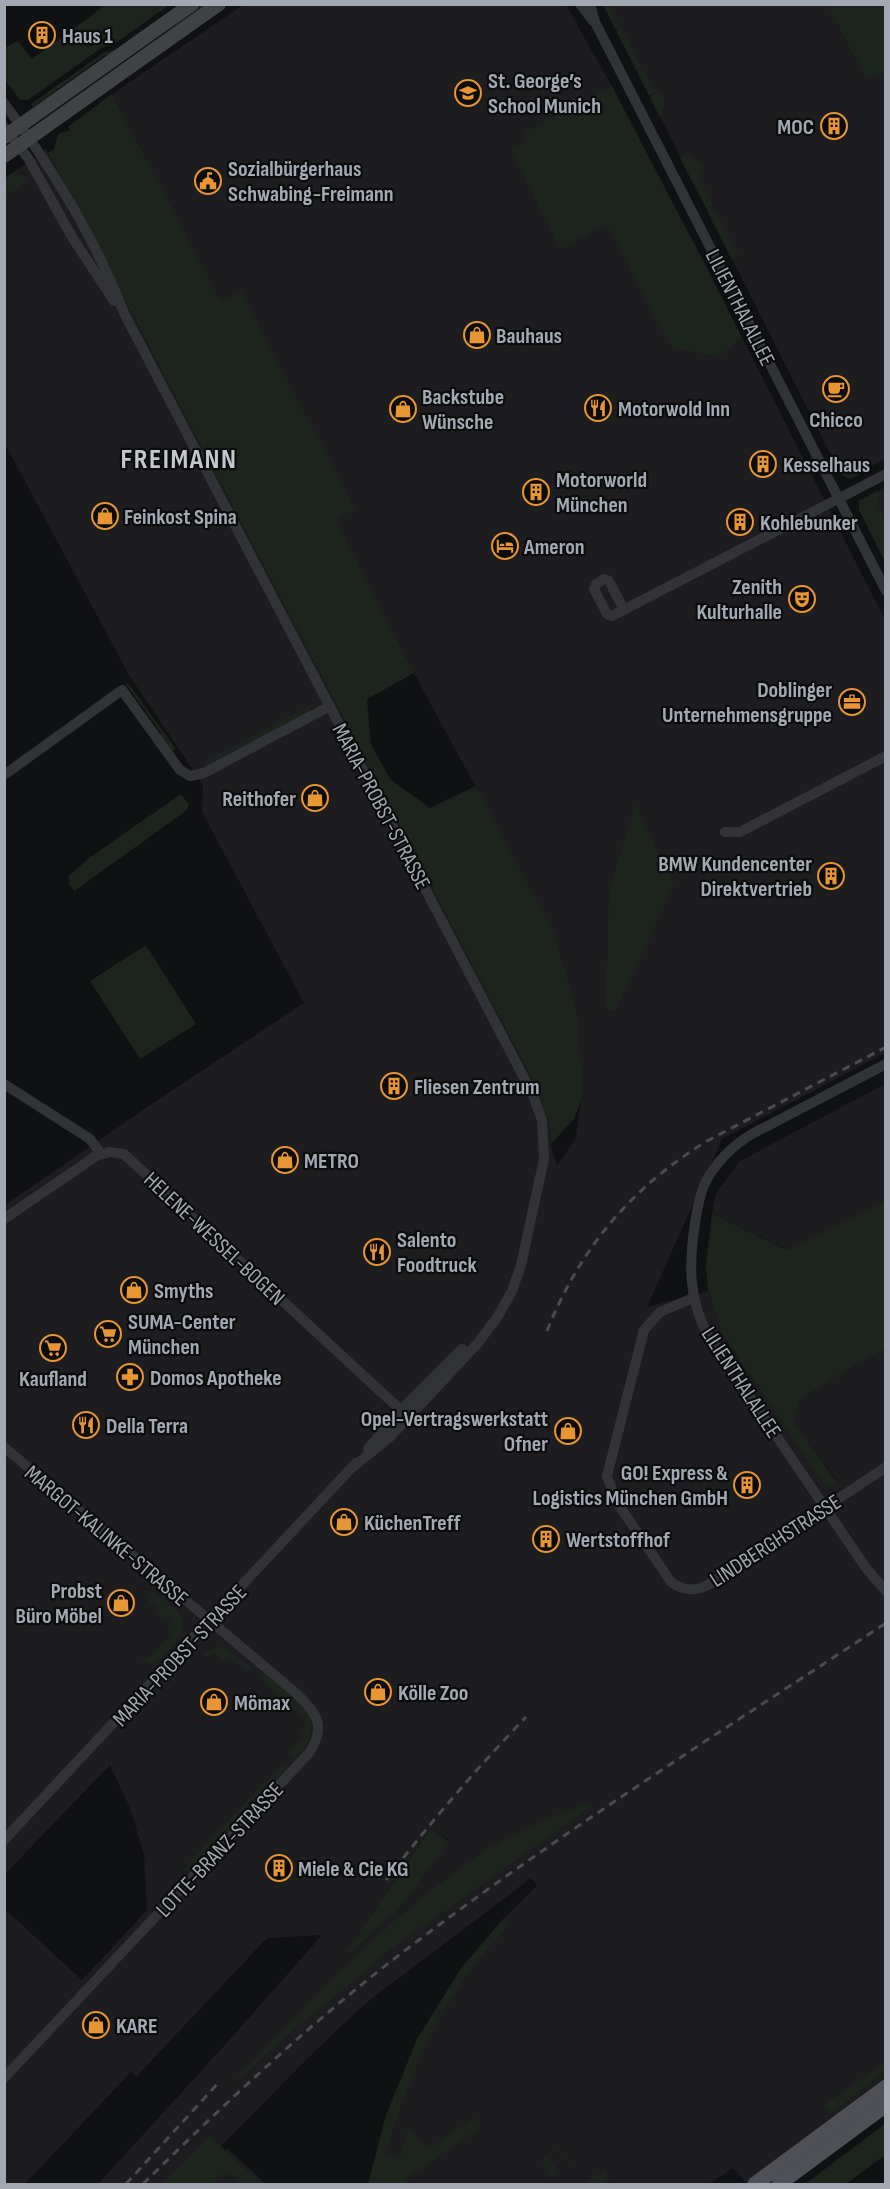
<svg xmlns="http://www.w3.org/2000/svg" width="890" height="2189" font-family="'Sofia Sans Condensed',sans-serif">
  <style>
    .built { fill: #1d1d1f; fill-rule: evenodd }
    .green { fill: #1d241d }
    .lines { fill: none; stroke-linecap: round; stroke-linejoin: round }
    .street { stroke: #323337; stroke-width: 10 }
    .secondary { stroke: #404246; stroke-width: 14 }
    .primary { stroke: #4e5055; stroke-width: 15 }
    .rail { stroke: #494b50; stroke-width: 3; stroke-dasharray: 8 6; stroke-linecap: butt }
    .labels { text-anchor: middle; stroke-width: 4.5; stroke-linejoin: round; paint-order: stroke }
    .poi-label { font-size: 22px; font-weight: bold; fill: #a2a9b2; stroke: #0c0c0d; text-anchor: start }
    .street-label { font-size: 22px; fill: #a2a9b2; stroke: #0c0c0d }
    .district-label { font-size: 28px; font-weight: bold; letter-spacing: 1.5px; fill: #c3c7ce; stroke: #0c0c0d }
  </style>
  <rect width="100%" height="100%" fill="#101112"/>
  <g class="built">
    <path d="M243 5H566L606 76 703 260 885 620V1053L722 1139 647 1307 708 1291 721 1331 827 1488 837 1481 793 1421 802 1398 833 1378 885 1349V2084L754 2183 747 2184 733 2168 709 2184H368L380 2144 460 1970 503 1919 537 1886 531 1878 367 2002 316 2050 183 2184H98L223 2047 322 1935 267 1938 136 2077 131 2072 25 2184H5L4 1913 7 1911 82 1980 147 1910 144 1855 130 1808 110 1765 5 1874V1205L143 1110 304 1003 202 812 203 785 129 675 5 444V178L46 149 531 1077 548 1119 551 1144 557 1166 576 1138 583 1085 553 930 414 673 335 519 112 94ZM431 1828 449 1840 415 1888 399 1908 348 1955 346 1952Z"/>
    <path d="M604 5H827L866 79 885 70V459L855 475 844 474 839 471Z"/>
    <path d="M885 487V557L860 510 858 501Z"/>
    <path d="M885 1084V1201L791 1251 712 1214 716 1193 740 1161Z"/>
    <path d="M227 2148 266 2184H192Z"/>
  </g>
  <g class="green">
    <path d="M107 4 169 5 117 42 100 49 28 100H20L5 80V48L18 41 32 59Z"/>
    <path d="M178 5H183L116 52 104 56 33 107 31 104 103 53 115 50Z"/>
    <path d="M200 5H211L44 123 43 120 173 27 181 18Z"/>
    <path d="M603 5H609L620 26 615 29Z"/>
    <path d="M827 5H885V70L866 79Z"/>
    <path d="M621 28 641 67 636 70 616 31Z"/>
    <path d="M642 69 654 89 658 86 660 89 649 95 637 72Z"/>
    <path d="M612 86 742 338 719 356 672 348 607 225 561 249 510 150 527 141 524 132Z"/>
    <path d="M661 91 665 100 663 113 659 116 650 97Z"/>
    <path d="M112 94 221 301 241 291 355 509 336 519 414 673 367 699 371 745 391 780 430 808 476 786 553 930 576 1009 583 1085 581 1100 574 1119 551 1144 548 1119 531 1077 48 153 54 149 58 134 70 130 68 127Z"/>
    <path d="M687 154C696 157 702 163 704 172L699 176 714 208 708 212 680 158Z"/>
    <path d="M13 172 25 176 27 180 5 197V179Z"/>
    <path d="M715 210 739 257 732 260 708 213Z"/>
    <path d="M857 462 860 466 866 462 870 469 850 479 840 474 839 473Z"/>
    <path d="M877 491 880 495 877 504 885 521V562L859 510 860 501Z"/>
    <path d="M128 683 176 749 171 753 159 735 161 733 126 684Z"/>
    <path d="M308 707 311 712 206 767 203 762Z"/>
    <path d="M181 794 189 805 187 810 74 891 68 882 70 880 68 877 89 858Z"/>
    <path d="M636 804 674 886 615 1010H606L609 890Z"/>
    <path d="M146 945 196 1024 140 1059 90 981Z"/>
    <path d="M885 1201V1349L842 1373 802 1398 793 1421 837 1482 827 1489 721 1331 708 1291 706 1265 712 1214 788 1250Z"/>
    <path d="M151 1590C160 1598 174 1606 181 1616 192 1633 161 1655 151 1666L142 1658V1655L148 1659 171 1634 167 1630 173 1620 168 1615 164 1620 154 1611 159 1606 154 1602 149 1606 148 1593Z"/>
    <path d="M218 1646 228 1649 251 1668 248 1673 229 1655 223 1661 213 1651 207 1657 203 1653Z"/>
    <path d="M266 1672C298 1700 333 1717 296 1760L287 1754 304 1736 299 1731 305 1724 302 1717 260 1678Z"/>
    <path d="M284 1762 290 1767 193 1871 187 1873 183 1869Z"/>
    <path d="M590 1802 592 1806 380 1957 365 1972 293 2030 236 2082 235 2080C309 2002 383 1922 472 1860 507 1834 549 1818 590 1802Z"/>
    <path d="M431 1828 449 1841 415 1888 399 1908 348 1955 346 1952Z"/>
    <path d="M503 1919 509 1925C489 1947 470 1968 455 1993 424 2042 402 2097 386 2153L400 2158 409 2125 424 2146 431 2147 475 2117 482 2127 404 2180 407 2184H368L386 2115 417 2039 460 1970Z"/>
    <path d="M885 2062V2071L832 2113 823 2106Z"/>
    <path d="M885 2124V2155L846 2184H805Z"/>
    <path d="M210 2136 261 2184H242L229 2172 222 2174 212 2184H162Z"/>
    <path d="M557 2149H560L571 2164 569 2165 559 2150 549 2157 559 2172 551 2178 541 2160Z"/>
    <path d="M604 2170 609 2178 600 2184H584Z"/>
  </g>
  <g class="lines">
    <g class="street">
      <path d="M580 4 593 21"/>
      <path d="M590 4 595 22 886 591"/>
      <path d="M4 103C52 168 95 238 124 313L533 1095 542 1120 544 1159 521 1265 512 1291 498 1316 478 1343 390 1437 352 1468"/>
      <path d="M4 127 28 158 72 237 114 301"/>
      <path d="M624 610 609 581 604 579 596 584 594 589 607 614 612 616 886 474"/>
      <path d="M4 775 122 690 180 770 190 776 204 773 330 706"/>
      <path d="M725 832H740L886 756"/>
      <path d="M886 1064 752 1134C732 1146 716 1162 705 1183 699 1196 697 1210 695 1223 689 1263 688 1299 708 1335L866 1568 886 1591"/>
      <path d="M4 1084 90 1139 101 1154"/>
      <path d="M4 1219 96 1156 109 1152 124 1154 406 1415"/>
      <path d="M693 1298 660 1312 644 1330 607 1476 616 1501 671 1582C685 1592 696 1591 710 1584L886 1467"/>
      <path d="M4 1447 297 1694C317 1714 326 1725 310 1752L4 2078"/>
      <path d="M368 1449 401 1410 462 1349"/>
      <path d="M4 1840 356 1463"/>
    </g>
    <g class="secondary">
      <path d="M4 137 192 4"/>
      <path d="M4 156 219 4"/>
    </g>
    <g class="primary">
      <path d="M755 2184 886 2087"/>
      <path d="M779 2184 886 2105"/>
    </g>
    <g class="rail">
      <path d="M547 1331C580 1248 631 1188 707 1141L886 1047"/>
      <path d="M386 1880C430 1823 476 1769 526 1717"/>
      <path d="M126 2184 220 2081"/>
      <path d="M143 2184C221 2107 303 2030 390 1962 548 1840 719 1733 886 1623"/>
    </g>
  </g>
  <defs>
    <symbol id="building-ring" viewBox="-11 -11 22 22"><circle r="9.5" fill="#0c0c0d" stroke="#e89633" stroke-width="1.5"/><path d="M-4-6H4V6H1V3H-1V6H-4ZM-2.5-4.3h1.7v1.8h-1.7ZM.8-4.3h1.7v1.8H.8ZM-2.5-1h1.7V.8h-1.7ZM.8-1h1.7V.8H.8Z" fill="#e89633"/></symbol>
    <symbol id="school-ring" viewBox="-11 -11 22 22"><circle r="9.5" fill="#0c0c0d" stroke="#e89633" stroke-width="1.5"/><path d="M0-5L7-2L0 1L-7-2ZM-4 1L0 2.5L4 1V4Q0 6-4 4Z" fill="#e89633"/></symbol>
    <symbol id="civic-ring" viewBox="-11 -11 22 22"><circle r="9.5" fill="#0c0c0d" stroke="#e89633" stroke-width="1.5"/><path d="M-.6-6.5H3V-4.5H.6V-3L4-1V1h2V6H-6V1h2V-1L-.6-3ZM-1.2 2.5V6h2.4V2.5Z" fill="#e89633"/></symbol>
    <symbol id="shop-ring" viewBox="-11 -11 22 22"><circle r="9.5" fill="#0c0c0d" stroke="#e89633" stroke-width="1.5"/><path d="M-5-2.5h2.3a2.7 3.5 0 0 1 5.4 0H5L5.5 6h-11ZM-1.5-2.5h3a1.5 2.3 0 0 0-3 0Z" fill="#e89633"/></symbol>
    <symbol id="cafe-ring" viewBox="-11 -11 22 22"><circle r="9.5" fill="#0c0c0d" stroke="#e89633" stroke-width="1.5"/><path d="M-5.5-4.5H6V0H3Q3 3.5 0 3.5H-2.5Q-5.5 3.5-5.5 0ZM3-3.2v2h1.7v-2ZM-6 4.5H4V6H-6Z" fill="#e89633"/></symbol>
    <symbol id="restaurant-ring" viewBox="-11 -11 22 22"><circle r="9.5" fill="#0c0c0d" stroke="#e89633" stroke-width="1.5"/><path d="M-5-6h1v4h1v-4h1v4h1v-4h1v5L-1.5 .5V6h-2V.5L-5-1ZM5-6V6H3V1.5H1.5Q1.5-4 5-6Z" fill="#e89633"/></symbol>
    <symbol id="hotel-ring" viewBox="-11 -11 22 22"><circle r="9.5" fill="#0c0c0d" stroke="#e89633" stroke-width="1.5"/><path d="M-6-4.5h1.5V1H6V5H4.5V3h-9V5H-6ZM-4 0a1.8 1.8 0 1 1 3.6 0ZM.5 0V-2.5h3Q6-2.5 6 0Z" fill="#e89633"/></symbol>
    <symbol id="theatre-ring" viewBox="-11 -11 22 22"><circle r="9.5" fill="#0c0c0d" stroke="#e89633" stroke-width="1.5"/><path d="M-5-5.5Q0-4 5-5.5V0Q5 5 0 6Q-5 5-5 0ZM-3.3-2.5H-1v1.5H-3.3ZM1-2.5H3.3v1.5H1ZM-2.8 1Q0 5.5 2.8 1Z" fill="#e89633"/></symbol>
    <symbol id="office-ring" viewBox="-11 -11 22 22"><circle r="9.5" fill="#0c0c0d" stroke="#e89633" stroke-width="1.5"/><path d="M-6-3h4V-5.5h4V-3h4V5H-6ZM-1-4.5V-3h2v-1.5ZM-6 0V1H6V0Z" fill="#e89633"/></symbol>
    <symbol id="supermarket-ring" viewBox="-11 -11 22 22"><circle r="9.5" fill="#0c0c0d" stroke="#e89633" stroke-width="1.5"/><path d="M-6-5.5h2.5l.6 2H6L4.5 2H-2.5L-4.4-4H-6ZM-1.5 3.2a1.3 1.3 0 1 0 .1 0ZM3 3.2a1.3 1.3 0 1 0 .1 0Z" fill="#e89633"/></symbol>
    <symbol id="pharmacy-ring" viewBox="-11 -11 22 22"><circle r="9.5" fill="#0c0c0d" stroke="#e89633" stroke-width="1.5"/><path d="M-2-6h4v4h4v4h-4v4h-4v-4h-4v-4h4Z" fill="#e89633"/></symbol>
  </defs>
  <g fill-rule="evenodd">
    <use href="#building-ring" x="27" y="20" width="30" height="30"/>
    <use href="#school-ring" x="453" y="78" width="30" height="30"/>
    <use href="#building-ring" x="819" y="111" width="30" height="30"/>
    <use href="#civic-ring" x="193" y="166" width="30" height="30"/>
    <use href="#shop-ring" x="462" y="320" width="30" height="30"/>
    <use href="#cafe-ring" x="821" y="374" width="30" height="30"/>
    <use href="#restaurant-ring" x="583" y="393" width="30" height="30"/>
    <use href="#shop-ring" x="388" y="394" width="30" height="30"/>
    <use href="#building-ring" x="748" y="449" width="30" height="30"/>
    <use href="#building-ring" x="521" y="477" width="30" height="30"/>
    <use href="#shop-ring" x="90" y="501" width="30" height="30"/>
    <use href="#building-ring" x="725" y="507" width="30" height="30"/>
    <use href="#hotel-ring" x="490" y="531" width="30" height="30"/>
    <use href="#theatre-ring" x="787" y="584" width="30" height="30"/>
    <use href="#office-ring" x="837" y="687" width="30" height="30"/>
    <use href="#shop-ring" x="300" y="783" width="30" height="30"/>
    <use href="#building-ring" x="816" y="861" width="30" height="30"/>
    <use href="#building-ring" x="379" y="1071" width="30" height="30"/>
    <use href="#shop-ring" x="270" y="1145" width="30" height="30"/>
    <use href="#restaurant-ring" x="362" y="1237" width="30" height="30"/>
    <use href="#shop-ring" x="119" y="1275" width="30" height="30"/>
    <use href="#supermarket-ring" x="93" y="1319" width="30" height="30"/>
    <use href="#supermarket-ring" x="38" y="1333" width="30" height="30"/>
    <use href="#pharmacy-ring" x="115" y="1362" width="30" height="30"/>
    <use href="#restaurant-ring" x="71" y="1410" width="30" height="30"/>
    <use href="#shop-ring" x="553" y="1416" width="30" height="30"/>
    <use href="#building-ring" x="732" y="1470" width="30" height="30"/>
    <use href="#shop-ring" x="329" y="1507" width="30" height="30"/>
    <use href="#building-ring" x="531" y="1524" width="30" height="30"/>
    <use href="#shop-ring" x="106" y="1588" width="30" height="30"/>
    <use href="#shop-ring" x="363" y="1677" width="30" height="30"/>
    <use href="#shop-ring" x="199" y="1687" width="30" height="30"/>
    <use href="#building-ring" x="264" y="1853" width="30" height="30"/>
    <use href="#shop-ring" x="81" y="2010" width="30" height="30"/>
  </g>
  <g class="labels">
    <g class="poi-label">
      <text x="62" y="43">Haus 1</text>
      <text x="488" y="88">St. George’s<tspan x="488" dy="25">School Munich</tspan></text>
      <text x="814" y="134" text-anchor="end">MOC</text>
      <text x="228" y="176">Sozialbürgerhaus<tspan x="228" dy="25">Schwabing-Freimann</tspan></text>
      <text x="496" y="343">Bauhaus</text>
      <text x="422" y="404">Backstube<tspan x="422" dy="25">Wünsche</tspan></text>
      <text x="618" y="416">Motorwold Inn</text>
      <text x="836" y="427" text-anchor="middle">Chicco</text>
      <text x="783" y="472">Kesselhaus</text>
      <text x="556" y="487">Motorworld<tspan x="556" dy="25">München</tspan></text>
      <text x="124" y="524">Feinkost Spina</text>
      <text x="760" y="530">Kohlebunker</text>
      <text x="524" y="554">Ameron</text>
      <text x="782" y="594" text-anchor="end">Zenith<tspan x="782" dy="25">Kulturhalle</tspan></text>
      <text x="832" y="697" text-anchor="end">Doblinger<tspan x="832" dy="25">Unternehmensgruppe</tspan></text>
      <text x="296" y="806" text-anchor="end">Reithofer</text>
      <text x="812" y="871" text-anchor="end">BMW Kundencenter<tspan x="812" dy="25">Direktvertrieb</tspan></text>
      <text x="414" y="1094">Fliesen Zentrum</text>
      <text x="304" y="1168">METRO</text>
      <text x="397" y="1247">Salento<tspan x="397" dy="25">Foodtruck</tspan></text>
      <text x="154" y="1298">Smyths</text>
      <text x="128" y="1329">SUMA-Center<tspan x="128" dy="25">München</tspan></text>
      <text x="150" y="1385">Domos Apotheke</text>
      <text x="53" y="1386" text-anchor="middle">Kaufland</text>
      <text x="548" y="1426" text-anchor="end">Opel-Vertragswerkstatt<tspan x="548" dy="25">Ofner</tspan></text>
      <text x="106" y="1433">Della Terra</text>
      <text x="728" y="1480" text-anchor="end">GO! Express &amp;<tspan x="728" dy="25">Logistics München GmbH</tspan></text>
      <text x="364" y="1530">KüchenTreff</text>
      <text x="566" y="1547">Wertstoffhof</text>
      <text x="102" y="1598" text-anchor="end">Probst<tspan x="102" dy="25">Büro Möbel</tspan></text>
      <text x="398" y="1700">Kölle Zoo</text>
      <text x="234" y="1710">Mömax</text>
      <text x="298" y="1876">Miele &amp; Cie KG</text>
      <text x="116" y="2033">KARE</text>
    </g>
    <g class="street-label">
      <text transform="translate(741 307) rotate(63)" y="8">LILIENTHALALLEE</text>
      <text transform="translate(382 806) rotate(62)" y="8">MARIA-PROBST-STRASSE</text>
      <text transform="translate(215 1238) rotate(43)" y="8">HELENE-WESSEL-BOGEN</text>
      <text transform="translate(742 1382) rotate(57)" y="8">LILIENTHALALLEE</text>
      <text transform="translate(107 1535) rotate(40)" y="8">MARGOT-KALINKE-STRASSE</text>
      <text transform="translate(775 1540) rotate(-33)" y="8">LINDBERGHSTRASSE</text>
      <text transform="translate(179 1655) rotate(-47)" y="8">MARIA-PROBST-STRASSE</text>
      <text transform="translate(219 1849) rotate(-47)" y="8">LOTTE-BRANZ-STRASSE</text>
    </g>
    <g class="district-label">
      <text x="179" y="468">FREIMANN</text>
    </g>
  </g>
  <rect width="890" height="2189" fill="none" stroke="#a2a9b2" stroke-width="12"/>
</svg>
